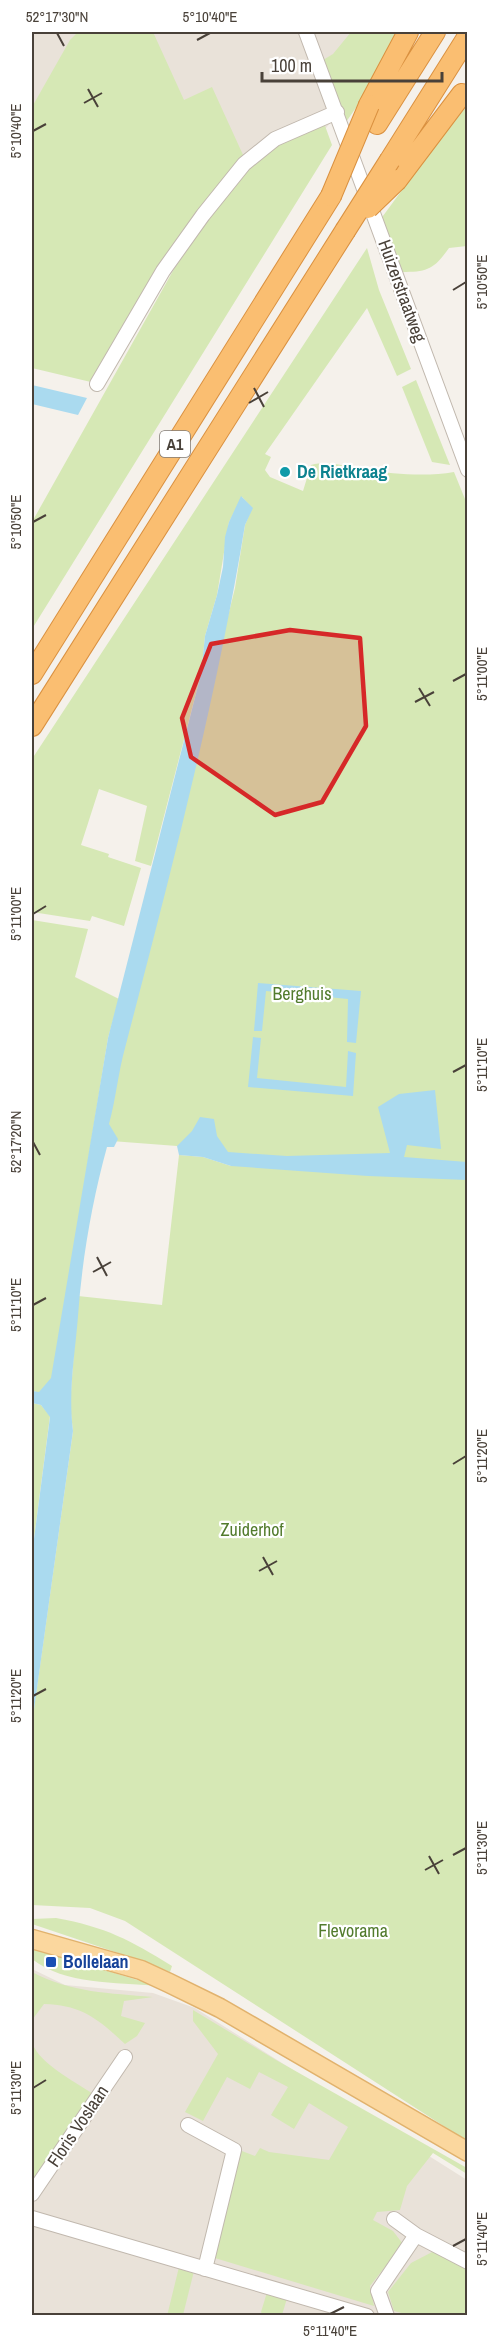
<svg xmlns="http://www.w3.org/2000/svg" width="499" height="2347" viewBox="0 0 499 2347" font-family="'Archivo Narrow',sans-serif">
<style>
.residential{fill:#e9e2d9}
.green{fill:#d6e8b5}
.water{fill:#aadaef}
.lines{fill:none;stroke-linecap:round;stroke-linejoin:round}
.minor-casing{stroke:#c1b8ae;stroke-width:16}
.major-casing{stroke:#e1b26d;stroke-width:21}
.highway-casing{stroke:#da9140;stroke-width:22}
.minor{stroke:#fff;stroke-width:14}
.major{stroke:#fbd79e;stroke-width:18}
.highway{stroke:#fabe71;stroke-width:20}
.highway-bridge-casing{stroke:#da9140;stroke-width:22;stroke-linecap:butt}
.highway-bridge{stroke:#fabe71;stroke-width:20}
.marked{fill:#d62828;fill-opacity:0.2;stroke:#d62828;stroke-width:4.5;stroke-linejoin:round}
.ticks{fill:none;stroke:#494139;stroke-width:2}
.culture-dot{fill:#0f9aa8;stroke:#fff;stroke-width:2}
.transit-dot{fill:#1a4fb4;stroke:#fff;stroke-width:2}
.labels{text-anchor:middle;stroke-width:4.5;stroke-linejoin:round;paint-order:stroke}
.shield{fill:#fff;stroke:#807a74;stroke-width:1.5}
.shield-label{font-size:16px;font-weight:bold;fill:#494139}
.street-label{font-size:18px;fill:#494139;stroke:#fff}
.culture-label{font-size:18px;font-weight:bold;fill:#0d838f;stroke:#fff;text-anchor:start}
.park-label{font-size:18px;fill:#527b2d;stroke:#fff}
.transit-label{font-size:18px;font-weight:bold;fill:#164399;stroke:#fff;text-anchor:start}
.neatline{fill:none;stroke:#494139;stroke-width:2}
.ticks-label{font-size:15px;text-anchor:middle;fill:#494139}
</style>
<rect width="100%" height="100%" fill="#f5f1eb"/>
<path class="residential" d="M 32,32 L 367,32 L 351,97 L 226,252 L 32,131 Z
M 32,1969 L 65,1985 L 153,1993 L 195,2008 L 467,2180 L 467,2315 L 32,2315 Z"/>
<path class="green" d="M 78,32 L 153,32 L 184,100 L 212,87 L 244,157 L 95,383 L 32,368 L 32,107 L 70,40 Z
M 351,32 L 396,32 L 367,92 L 346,122 L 323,60 L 333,54 Z
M 467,106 L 467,246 L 449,248 C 434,269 428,272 402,272 L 380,220 L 433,148 Z
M 324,123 L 332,145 L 32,629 L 32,522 L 174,269 L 209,216 L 255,161 L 275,145 Z
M 367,248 L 379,290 L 411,369 L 397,376 L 367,308 L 265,454 L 271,457 L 265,470 L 270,477 L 303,491 L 311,465 C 332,459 345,468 366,470 C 393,474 427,477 454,472 L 467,504 L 467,2141 L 125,1921 L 90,1908 L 32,1905 L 32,1723 L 73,1431 L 70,1405 L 78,1296 L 162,1305 L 179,1155 L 203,1157 L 231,1166 L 243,1157 L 177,1146 L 98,1140 L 235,588 L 245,525 L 252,508 L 242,497 L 229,522 L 217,595 L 205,636 L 201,674 L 151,866 L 135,861 L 147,806 L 99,789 L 81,845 L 109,854 L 108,857 L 141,868 L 124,926 L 92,916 L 90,921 L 32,912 L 32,759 Z
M 416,380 L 450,465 L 432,462 L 402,387 Z
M 32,920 L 88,929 L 75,977 L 119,999 L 108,1038 L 50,1395 L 32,1391 Z
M 32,1403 L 41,1405 L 50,1416 L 32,1554 Z
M 56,1918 C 106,1927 130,1940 172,1966 L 170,1972 L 130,1957 L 32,1924 L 32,1919 Z
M 32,1948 L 157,1986 C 116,1982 65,1985 32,1959 Z
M 32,1972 C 72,1993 109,1993 153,1997 L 124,2001 L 121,2016 L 145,2023 L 137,2036 L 125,2044 C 98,2019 82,2005 44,2004 L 32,2020 Z
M 193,2010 L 276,2060 L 467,2168 L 467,2174 L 433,2153 L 407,2186 L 400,2210 L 377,2212 L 373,2220 L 393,2231 L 403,2244 L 370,2286 L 374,2306 L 205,2255 L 234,2148 L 255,2156 L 260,2148 L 269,2152 L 329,2160 L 348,2127 L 309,2103 L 294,2129 L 271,2115 L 288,2087 L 259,2072 L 250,2089 L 227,2077 L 203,2121 L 185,2112 L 218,2054 L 193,2021 Z
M 32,2043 C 41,2065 73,2080 93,2094 L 32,2181 Z
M 436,2250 L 467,2263 L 467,2315 L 409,2315 L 394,2311 L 388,2292 L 411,2263 Z
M 180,2263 L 195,2267 L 183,2315 L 167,2316 Z
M 268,2289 L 288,2295 L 282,2315 L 263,2315 L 261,2312 Z"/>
<path class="water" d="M 32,385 L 87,398 L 78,415 L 32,404 Z
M 241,496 L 253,508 L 245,525 C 216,702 170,875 125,1048 C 118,1073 116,1099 109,1124 L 118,1139 L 114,1147 L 107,1147 C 92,1202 82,1259 78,1316 C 75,1355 68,1391 73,1431 L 32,1724 L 32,1554 L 50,1417 L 41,1405 L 32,1403 L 32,1391 L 39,1392 L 51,1378 L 108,1038 L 201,674 L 205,636 L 217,595 L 223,567 L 225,537 L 229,522 Z
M 258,983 L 361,991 L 356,1043 L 347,1042 L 348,999 L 266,991 L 262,1031 L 254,1031 Z
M 253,1037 L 261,1038 L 257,1078 L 346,1087 L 348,1051 L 356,1053 L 353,1096 L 248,1087 Z
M 435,1090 L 441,1149 L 407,1145 L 404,1157 L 467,1162 L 467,1180 L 368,1176 L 231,1166 L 203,1157 L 179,1155 L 177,1146 L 192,1131 L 200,1117 L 214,1119 L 217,1136 L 228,1152 L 287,1156 L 390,1153 L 378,1107 L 399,1094 Z"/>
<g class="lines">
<g class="minor-casing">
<path id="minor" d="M 306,32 L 468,470
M 97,384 L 163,271 L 203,215 L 244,164 L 275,139 L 337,112
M 188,2125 L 234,2150 L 205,2269
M 32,2194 L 125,2057
M 32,2218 L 367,2316
M 394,2219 L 416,2235 L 468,2262
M 387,2316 L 378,2291 L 416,2235"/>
</g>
<g class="major-casing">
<path id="major" d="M 32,1939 L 141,1970 L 169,1983 L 220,2008 L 468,2152"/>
</g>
<g class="highway-casing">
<path id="highway" d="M 369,105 L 408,32
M 377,124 L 435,32
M 390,160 L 468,36
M 397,180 L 462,94
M 32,674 L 331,196
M 32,726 L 345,231"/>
</g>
<use href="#minor" class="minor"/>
<use href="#major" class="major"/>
<use href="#highway" class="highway"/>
<g class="highway-bridge-casing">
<path id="highway-bridge" d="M 331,196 L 369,105
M 368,208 L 397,180
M 345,231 L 390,160"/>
</g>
<use href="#highway-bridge" class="highway-bridge"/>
</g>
<path class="marked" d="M 290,630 L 360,638 L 366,726 L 322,802 L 275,815 L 191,757 L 182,718 L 211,644 Z"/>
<path class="ticks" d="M 57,33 L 64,46M 197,40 L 210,33M 88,89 L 98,107M 84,103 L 102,93M 33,131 L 46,124M 453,290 L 466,282M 254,388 L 264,407M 249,403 L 268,392M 33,522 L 46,515M 453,681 L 466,674M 419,688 L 430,706M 415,702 L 434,692M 33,914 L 46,906M 453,1072 L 466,1065M 33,1142 L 40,1155M 97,1257 L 107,1276M 93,1272 L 111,1262M 33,1305 L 46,1298M 453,1464 L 466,1456M 263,1557 L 273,1575M 259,1571 L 277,1561M 33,1696 L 46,1689M 453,1855 L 466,1848M 429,1856 L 439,1874M 425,1870 L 443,1860M 33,2088 L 46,2080M 453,2246 L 466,2239M 330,2314 L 344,2307"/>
<circle class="culture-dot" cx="285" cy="472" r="6"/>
<rect class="transit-dot" x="45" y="1956" width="12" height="12" rx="3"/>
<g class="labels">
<rect class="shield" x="160" y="431" width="30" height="26" rx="4.5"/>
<g class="shield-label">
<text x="175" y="450">A1</text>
</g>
<g class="street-label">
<text transform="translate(402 291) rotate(70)" y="6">Huizerstraatweg</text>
<text transform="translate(78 2126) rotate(-56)" y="6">Floris Voslaan</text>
</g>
<g class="culture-label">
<text x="297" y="478">De Rietkraag</text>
</g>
<g class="park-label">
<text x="302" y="1000">Berghuis</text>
<text x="252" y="1536">Zuiderhof</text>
<text x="353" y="1937">Flevorama</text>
</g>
<g class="transit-label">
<text x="63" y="1968">Bollelaan</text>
</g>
</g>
<rect width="499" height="2347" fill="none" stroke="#ffffff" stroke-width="66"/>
<path d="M262 72v9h180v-9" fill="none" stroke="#494139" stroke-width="3"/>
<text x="271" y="72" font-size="18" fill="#494139" stroke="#ffffff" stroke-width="4.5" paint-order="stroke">100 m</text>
<rect x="33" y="33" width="433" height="2281" class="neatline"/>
<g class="ticks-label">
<text x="57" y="22">52°17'30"N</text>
<text x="210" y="22">5°10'40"E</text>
<text transform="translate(16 131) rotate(-90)" y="5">5°10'40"E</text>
<text transform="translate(482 282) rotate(-90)" y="5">5°10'50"E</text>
<text transform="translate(16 522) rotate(-90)" y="5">5°10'50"E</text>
<text transform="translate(482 674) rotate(-90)" y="5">5°11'00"E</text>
<text transform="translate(16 914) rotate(-90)" y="5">5°11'00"E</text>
<text transform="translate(482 1065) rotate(-90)" y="5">5°11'10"E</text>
<text transform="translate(16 1142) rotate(-90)" y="5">52°17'20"N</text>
<text transform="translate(16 1305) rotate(-90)" y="5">5°11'10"E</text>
<text transform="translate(482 1456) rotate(-90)" y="5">5°11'20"E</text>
<text transform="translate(16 1696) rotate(-90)" y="5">5°11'20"E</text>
<text transform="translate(482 1848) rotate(-90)" y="5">5°11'30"E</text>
<text transform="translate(16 2088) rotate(-90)" y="5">5°11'30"E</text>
<text transform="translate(482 2239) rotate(-90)" y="5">5°11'40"E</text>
<text x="330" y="2336">5°11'40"E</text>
</g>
</svg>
